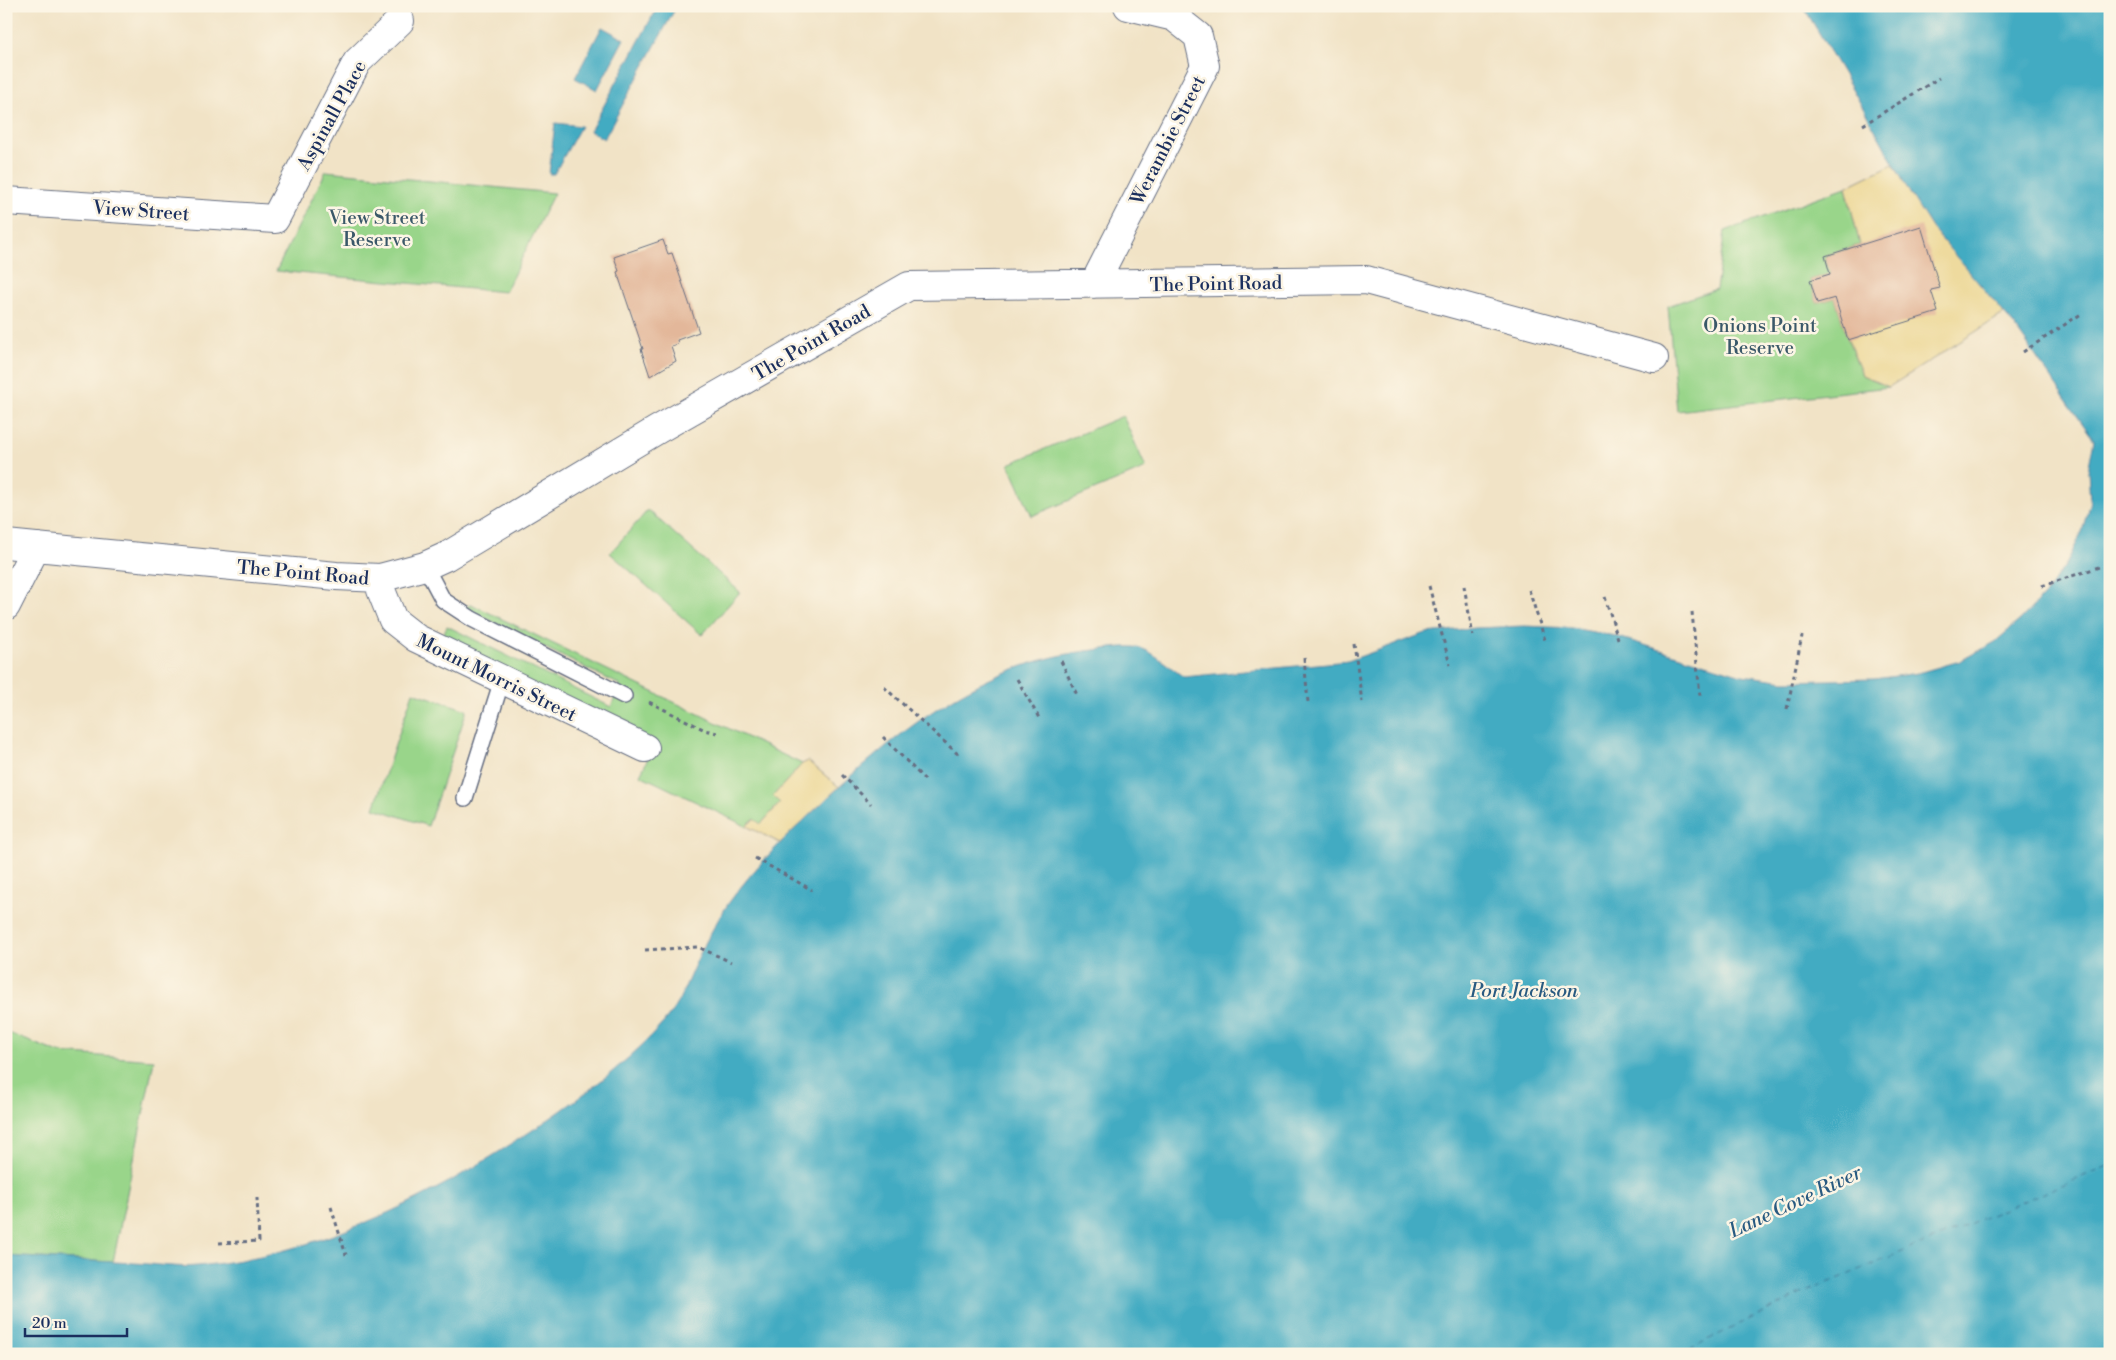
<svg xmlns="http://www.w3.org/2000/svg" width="2116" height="1360" viewBox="0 0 2116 1360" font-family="'Libre Bodoni',serif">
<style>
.green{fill:#99d58a;stroke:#5a8274}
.sand{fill:#eeda9e;stroke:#84847e}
.water{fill:#43abc2;stroke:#2f6d90}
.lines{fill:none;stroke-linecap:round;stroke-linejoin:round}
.ferry{stroke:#295a81;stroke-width:1;stroke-dasharray:6 5;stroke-linecap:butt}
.building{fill:#e3b79a}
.service-casing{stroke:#666e82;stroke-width:18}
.minor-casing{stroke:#666e82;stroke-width:30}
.tertiary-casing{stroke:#666e82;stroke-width:30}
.path{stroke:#666e82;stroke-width:3;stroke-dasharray:4 4;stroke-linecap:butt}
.service{stroke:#fff;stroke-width:15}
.minor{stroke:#fff;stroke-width:28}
.tertiary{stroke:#fff;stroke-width:28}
.labels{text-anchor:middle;stroke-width:5;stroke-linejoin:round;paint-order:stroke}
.street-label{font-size:19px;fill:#1b2f5e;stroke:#fcf5e5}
.park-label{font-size:19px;fill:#3a5869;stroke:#fcf5e5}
.water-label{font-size:20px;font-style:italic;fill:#295a81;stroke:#fcf5e5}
</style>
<rect width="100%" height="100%" fill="#fcf5e5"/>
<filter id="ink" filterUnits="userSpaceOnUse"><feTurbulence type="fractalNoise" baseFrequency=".02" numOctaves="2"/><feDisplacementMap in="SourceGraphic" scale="10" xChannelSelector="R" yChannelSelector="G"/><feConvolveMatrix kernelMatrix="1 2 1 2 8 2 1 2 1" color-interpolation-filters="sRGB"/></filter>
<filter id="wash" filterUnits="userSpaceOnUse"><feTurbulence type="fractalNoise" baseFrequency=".0096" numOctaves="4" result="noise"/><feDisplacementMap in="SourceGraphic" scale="20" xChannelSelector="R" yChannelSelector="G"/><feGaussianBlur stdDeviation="1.12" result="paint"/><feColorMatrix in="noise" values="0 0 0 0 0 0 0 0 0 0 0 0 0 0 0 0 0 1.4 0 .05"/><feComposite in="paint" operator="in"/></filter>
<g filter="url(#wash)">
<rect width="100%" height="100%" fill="#f1e3c6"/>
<path class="green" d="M 326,171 L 554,193 L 505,292 L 276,271 Z
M 1846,187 L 1860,245 L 1825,256 L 1830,274 L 1810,281 L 1835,298 L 1862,375 L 1889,387 L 1677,411 L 1668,306 L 1716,289 L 1725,231 Z
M 1123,416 L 1146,468 L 1032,516 L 1009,464 Z
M 648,510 L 740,592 L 702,635 L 610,553 Z
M 471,604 L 802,764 L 773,796 L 780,803 L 760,825 L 754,819 L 746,826 L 640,775 L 646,763 L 650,750 L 441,639 L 447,626 L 611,707 L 620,685 L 465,608 Z
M 413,692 L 467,710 L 428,826 L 374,808 Z
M 6,1032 L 59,1053 L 154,1060 L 113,1262 L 6,1256 Z"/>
<path class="sand" d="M 1893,164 L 1932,228 L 2005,313 L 1889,387 L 1862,375 L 1848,340 L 1835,298 L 1817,303 L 1810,280 L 1830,274 L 1825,256 L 1860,245 L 1846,187 Z
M 808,761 L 839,787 L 780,843 L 746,826 L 754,819 L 761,824 L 780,803 L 773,796 L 802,764 Z"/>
<path class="water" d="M 658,6 L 664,6 L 674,11 L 604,139 L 590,131 Z
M 1803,6 L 2110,6 L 2110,1354 L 6,1354 L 6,1256 C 49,1259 92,1261 134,1263 C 155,1264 178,1268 198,1266 C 311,1255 414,1207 508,1146 C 560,1113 623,1069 664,1022 C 681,1002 686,983 697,960 C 706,941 716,922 728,904 C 754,867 787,836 820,805 C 901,729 979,663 1094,650 C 1106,649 1132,644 1143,649 C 1156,654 1172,669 1184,677 L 1348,661 L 1426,633 L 1475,628 L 1524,626 L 1572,628 L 1615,636 L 1742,675 L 1785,681 L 1874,679 L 1918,673 L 1960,661 L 1995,642 L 2020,620 L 2045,594 L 2067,563 L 2082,532 L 2090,501 L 2088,471 L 2094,440 L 2014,325 L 1932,228 L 1911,195 L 1853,90 Z
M 602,27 L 624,39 L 597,90 L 575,78 Z
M 555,123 L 581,126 L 554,174 L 549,174 Z"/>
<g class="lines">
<path class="ferry" d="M 1679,1354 L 1799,1295 L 2110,1165"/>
</g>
<g id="blocks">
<path class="building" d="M 1921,226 L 1940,288 L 1931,290 L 1938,312 L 1848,340 L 1835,298 L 1817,303 L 1810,280 L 1830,274 L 1825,256 Z
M 663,240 L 668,254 L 672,253 L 699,332 L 677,340 L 678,344 L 671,346 L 676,361 L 650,376 L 641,349 L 643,349 L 617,272 L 619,271 L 614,257 Z"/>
</g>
</g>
<g filter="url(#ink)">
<use href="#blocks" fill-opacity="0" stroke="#666e82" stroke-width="1"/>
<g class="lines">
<g class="service-casing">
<path id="service" d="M 425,566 L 443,600 L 472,619 L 624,696
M 465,798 L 502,680"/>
</g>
<g class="minor-casing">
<path id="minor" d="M 6,201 L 275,219 L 357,62 L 400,21
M 1094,284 L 1205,66 L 1198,36 L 1174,17 L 1128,6
M 380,578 L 381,590 L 393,620 L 416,638 L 645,748
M 6,606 L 36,547 L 336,576 L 380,578 L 425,566 L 447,556 L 657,430 L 909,286 L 1366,280 L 1654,358"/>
</g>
<g class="tertiary-casing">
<path id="tertiary" d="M 6,544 L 36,547"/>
</g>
<path class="path" d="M 1863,125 L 1939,78
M 2023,352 L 2081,314
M 1429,586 L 1450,665
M 1464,586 L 1473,636
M 2042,586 L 2099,567
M 1529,590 L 1545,640
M 1605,597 L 1619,642
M 1692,612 L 1700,696
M 1354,644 L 1362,702
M 1304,658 L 1308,702
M 1061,661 L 1078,697
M 1017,679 L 1039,718
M 884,687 L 960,756
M 649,702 L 705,730 L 717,733
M 1787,709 L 1802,636
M 883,737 L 927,782
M 842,775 L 871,804
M 755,858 L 812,890
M 645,950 L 698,947 L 731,962
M 331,1207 L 346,1255
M 219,1243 L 259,1241 L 257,1198"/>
<use href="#service" class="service"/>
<use href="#minor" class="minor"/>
<use href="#tertiary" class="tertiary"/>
</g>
</g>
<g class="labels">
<g class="street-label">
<text transform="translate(331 115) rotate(-61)" y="7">Aspinall Place</text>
<text transform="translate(1167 140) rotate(-63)" y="7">Werambie Street</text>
<text transform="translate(141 210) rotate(4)" y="7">View Street</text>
<text transform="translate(1216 283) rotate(-1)" y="7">The Point Road</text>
<text transform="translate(811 342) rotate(-30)" y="7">The Point Road</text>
<text transform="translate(303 572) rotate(5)" y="7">The Point Road</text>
<text transform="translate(497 677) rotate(26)" y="7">Mount Morris Street</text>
</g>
<g class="park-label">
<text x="377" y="224">View Street<tspan x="377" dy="22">Reserve</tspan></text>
<text x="1760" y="332">Onions Point<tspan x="1760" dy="22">Reserve</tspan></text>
</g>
<g class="water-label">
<text x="1524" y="997">Port Jackson</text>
<text transform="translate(1795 1201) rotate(-25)" y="7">Lane Cove River</text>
</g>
</g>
<rect width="2116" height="1360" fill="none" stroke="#fcf5e5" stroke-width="25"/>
<path d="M25 1328v8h102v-8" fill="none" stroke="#1b2f5e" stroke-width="2.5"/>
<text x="32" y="1328" font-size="15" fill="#1b2f5e" stroke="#fcf5e5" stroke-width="4" paint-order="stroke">20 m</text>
</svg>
